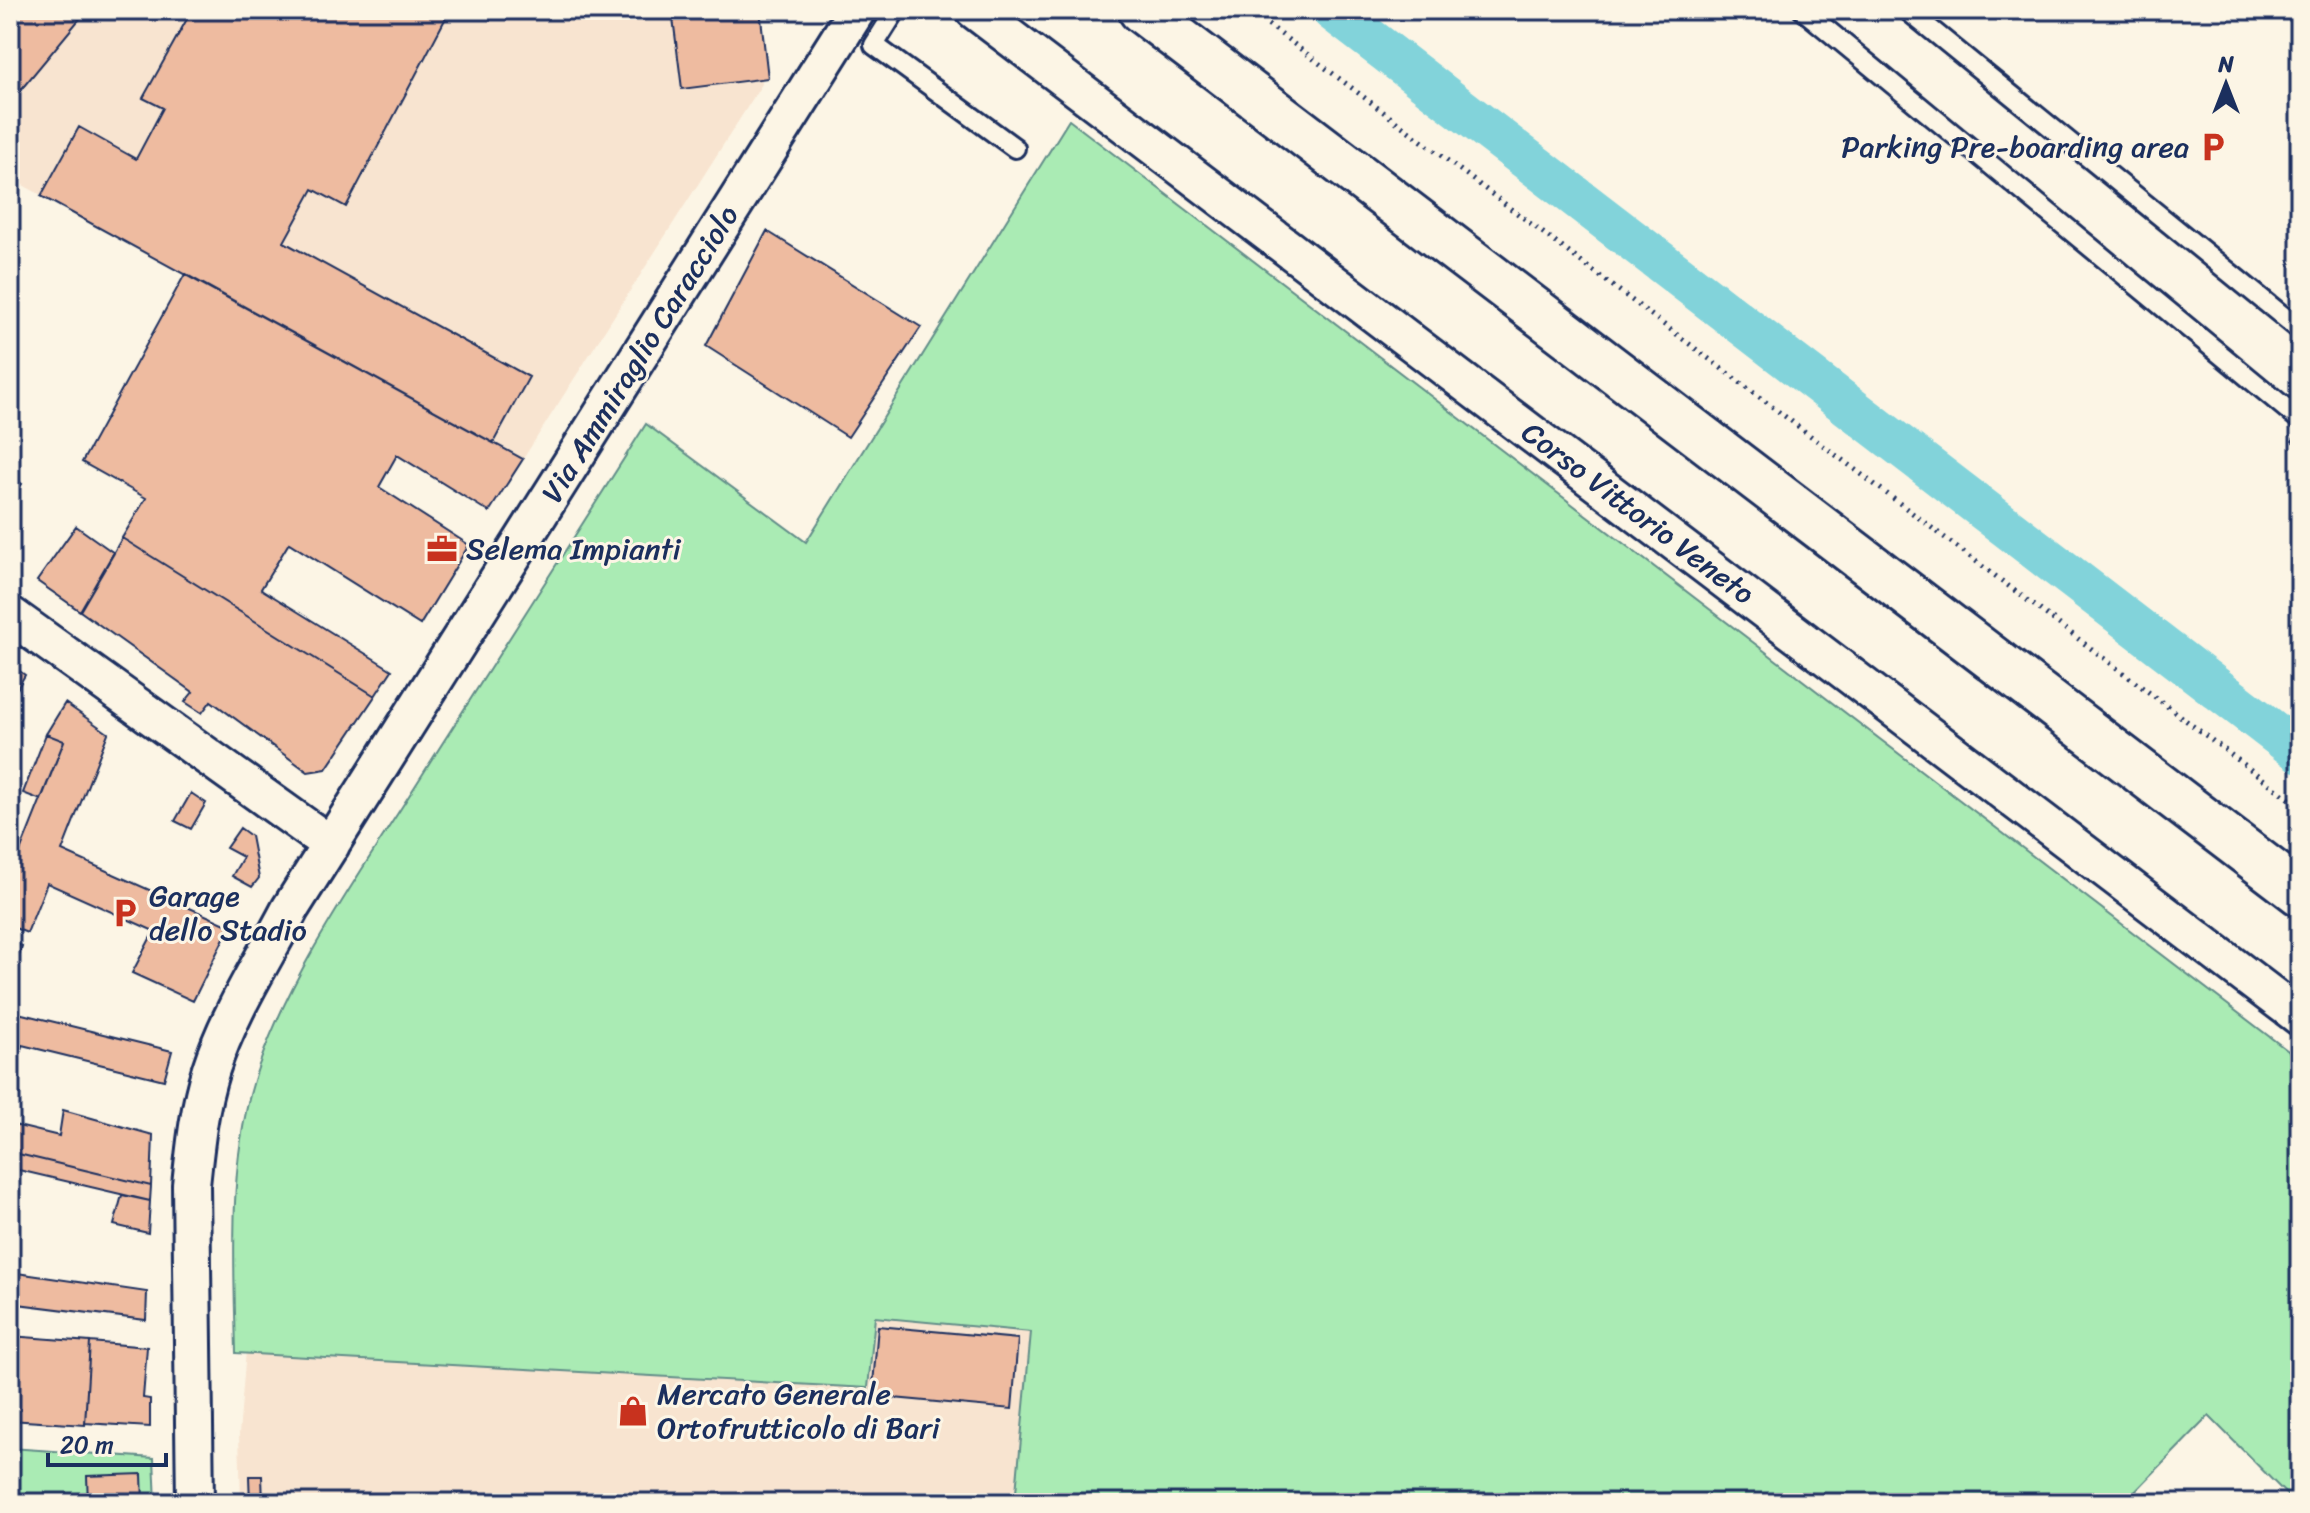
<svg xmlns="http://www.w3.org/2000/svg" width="2310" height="1513" viewBox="0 0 2310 1513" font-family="Sriracha,sans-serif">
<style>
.built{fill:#f8e4d0}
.green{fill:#aaebb4;stroke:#628d89;stroke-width:2}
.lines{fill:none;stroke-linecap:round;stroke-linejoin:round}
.canal{stroke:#82d3da;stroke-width:42}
.building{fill:#eebba0;stroke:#1b2f5e;stroke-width:2}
.service-casing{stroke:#1b2f5e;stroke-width:24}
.minor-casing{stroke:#1b2f5e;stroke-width:42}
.secondary-casing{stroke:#1b2f5e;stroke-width:50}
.path{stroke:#1b2f5e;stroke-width:5;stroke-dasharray:2 6;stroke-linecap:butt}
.service{stroke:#fcf5e5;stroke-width:18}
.minor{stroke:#fcf5e5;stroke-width:36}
.secondary{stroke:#fcf5e5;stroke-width:44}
.labels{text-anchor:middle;stroke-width:6;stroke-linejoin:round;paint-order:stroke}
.poi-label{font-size:30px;fill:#1b2f5e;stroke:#fcf5e5;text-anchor:start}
.street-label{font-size:30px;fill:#1b2f5e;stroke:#fcf5e5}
</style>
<rect width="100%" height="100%" fill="#fcf5e5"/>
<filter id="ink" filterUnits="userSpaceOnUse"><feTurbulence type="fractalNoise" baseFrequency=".0125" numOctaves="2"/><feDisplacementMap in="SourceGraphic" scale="16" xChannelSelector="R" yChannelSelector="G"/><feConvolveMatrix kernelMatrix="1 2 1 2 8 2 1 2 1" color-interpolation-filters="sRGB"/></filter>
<g filter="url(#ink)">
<path class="built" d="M 18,10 L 755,10 L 762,84 L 523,459 L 10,178 L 10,20 Z
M 875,1317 L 1032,1332 L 1015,1503 L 241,1503 L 239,1434 L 246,1351 L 868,1388 Z"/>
<path class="green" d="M 1069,120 L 2300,1060 L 2300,1503 L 2295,1503 L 2209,1416 L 2124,1503 L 1015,1503 L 1031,1332 L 875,1317 L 868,1388 L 236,1353 C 234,1257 227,1156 259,1065 C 294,967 357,878 412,791 C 490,669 568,546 646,424 L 806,542 Z
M 10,1448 L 154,1458 L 156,1503 L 10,1503 Z"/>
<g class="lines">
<path class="canal" d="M 1332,10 L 2300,752"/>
</g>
<path class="building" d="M 18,10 L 87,10 L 10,103 L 10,20 Z
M 192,10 L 450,10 L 346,207 L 313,189 L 284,242 L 529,377 L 493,443 L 41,196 L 79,127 L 136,159 L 163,108 L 143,98 Z
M 672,10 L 760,10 L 768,78 L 682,89 Z
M 767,231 L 921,327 L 848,437 L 706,346 Z
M 185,274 L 523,459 L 489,512 L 397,455 L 379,487 L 469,545 L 420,625 L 289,543 L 261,589 L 392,670 L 375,696 L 122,538 L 146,498 L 82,462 Z
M 2300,430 L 2300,447 L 2292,441 Z
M 10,475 L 22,484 L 10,501 Z
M 76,526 L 114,553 L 80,611 L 37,581 Z
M 122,538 L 375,696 L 326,769 L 308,772 L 211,701 L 202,713 L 185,702 L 193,692 L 80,611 Z
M 10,664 L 25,675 L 17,689 L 10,684 Z
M 65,703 L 108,733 L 62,851 L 230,926 L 193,1001 L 132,973 L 154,931 L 47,883 L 27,933 L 10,926 L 10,877 L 64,741 L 46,734 Z
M 46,734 L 64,741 L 41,800 L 23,793 Z
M 191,793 L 206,803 L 191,829 L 175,821 Z
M 240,828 L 251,836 L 259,878 L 252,887 L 232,876 L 243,857 L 226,848 Z
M 10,942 L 22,946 L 14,971 L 10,970 Z
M 10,1011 L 172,1051 L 164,1080 L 22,1045 L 18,1066 L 10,1064 Z
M 63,1110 L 153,1135 L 151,1186 L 10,1152 L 10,1124 L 59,1136 Z
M 10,1152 L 151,1186 L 150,1201 L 10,1168 Z
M 122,1195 L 150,1201 L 148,1233 L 114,1225 Z
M 10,1272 L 147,1292 L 146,1320 L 10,1303 Z
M 878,1326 L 1018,1339 L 1012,1409 L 872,1396 Z
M 10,1336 L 90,1342 L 85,1425 L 10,1420 Z
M 90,1342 L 147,1347 L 143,1398 L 150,1399 L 150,1427 L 85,1423 Z
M 142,1474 L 143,1503 L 88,1503 L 87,1476 Z
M 249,1476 L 262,1476 L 263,1503 L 250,1503 Z"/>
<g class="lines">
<g class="service-casing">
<path id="service" d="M 896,10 L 874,45 L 1015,148
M 1803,10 L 2300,420
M 1907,10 L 2300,330"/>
</g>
<g class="minor-casing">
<path id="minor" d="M 974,10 L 2300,1017
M 10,615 L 331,845
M 195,1503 L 191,1185 C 195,1147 199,1106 211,1069 C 229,1013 263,961 290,909 L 857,10"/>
</g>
<g class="secondary-casing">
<path id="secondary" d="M 1141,10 L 2300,893"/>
</g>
<path class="path" d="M 1249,10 L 2300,807"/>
<use href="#service" class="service"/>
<use href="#minor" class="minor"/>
<use href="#secondary" class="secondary"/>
</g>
</g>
<defs>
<g id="parking-bare" transform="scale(2.4)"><path d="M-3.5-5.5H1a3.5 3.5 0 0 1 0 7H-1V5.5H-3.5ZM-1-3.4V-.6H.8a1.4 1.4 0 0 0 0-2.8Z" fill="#c8321e" stroke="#fcf5e5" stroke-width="2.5" paint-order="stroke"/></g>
<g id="office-bare" transform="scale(2.4)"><path d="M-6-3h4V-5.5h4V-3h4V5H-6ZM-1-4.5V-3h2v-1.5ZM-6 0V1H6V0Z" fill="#c8321e" stroke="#fcf5e5" stroke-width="2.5" paint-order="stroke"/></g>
<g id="shop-bare" transform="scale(2.4)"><path d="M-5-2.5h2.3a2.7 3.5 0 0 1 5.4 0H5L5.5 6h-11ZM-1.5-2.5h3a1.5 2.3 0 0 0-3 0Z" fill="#c8321e" stroke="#fcf5e5" stroke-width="2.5" paint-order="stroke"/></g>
</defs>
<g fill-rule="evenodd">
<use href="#parking-bare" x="2213" y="147"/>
<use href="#office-bare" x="442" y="549"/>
<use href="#parking-bare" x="125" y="913"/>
<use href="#shop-bare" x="633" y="1411"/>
</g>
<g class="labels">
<g class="poi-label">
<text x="2189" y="157" text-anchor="end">Parking Pre-boarding area</text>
<text x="466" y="559">Selema Impianti</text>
<text x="149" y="906">Garage<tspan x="149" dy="34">dello Stadio</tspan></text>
<text x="657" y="1404">Mercato Generale<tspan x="657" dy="34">Ortofrutticolo di Bari</tspan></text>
</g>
<g class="street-label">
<text transform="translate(640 354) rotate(-58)" y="10">Via Ammiraglio Caracciolo</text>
<text transform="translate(1638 513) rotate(37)" y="10">Corso Vittorio Veneto</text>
</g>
</g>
<rect width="2310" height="1513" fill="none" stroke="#fcf5e5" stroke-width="40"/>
<rect x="20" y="20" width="2270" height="1473" fill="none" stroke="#1b2f5e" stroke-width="3" filter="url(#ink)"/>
<g transform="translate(2226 84)" stroke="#fcf5e5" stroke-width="6" paint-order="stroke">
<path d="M0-6L14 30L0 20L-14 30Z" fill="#1b2f5e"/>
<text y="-12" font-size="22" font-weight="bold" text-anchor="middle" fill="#1b2f5e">N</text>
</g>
<path d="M48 1453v12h118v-12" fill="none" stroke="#1b2f5e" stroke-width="4"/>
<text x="60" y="1453" font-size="24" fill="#1b2f5e" stroke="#fcf5e5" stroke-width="6" paint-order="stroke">20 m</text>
</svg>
